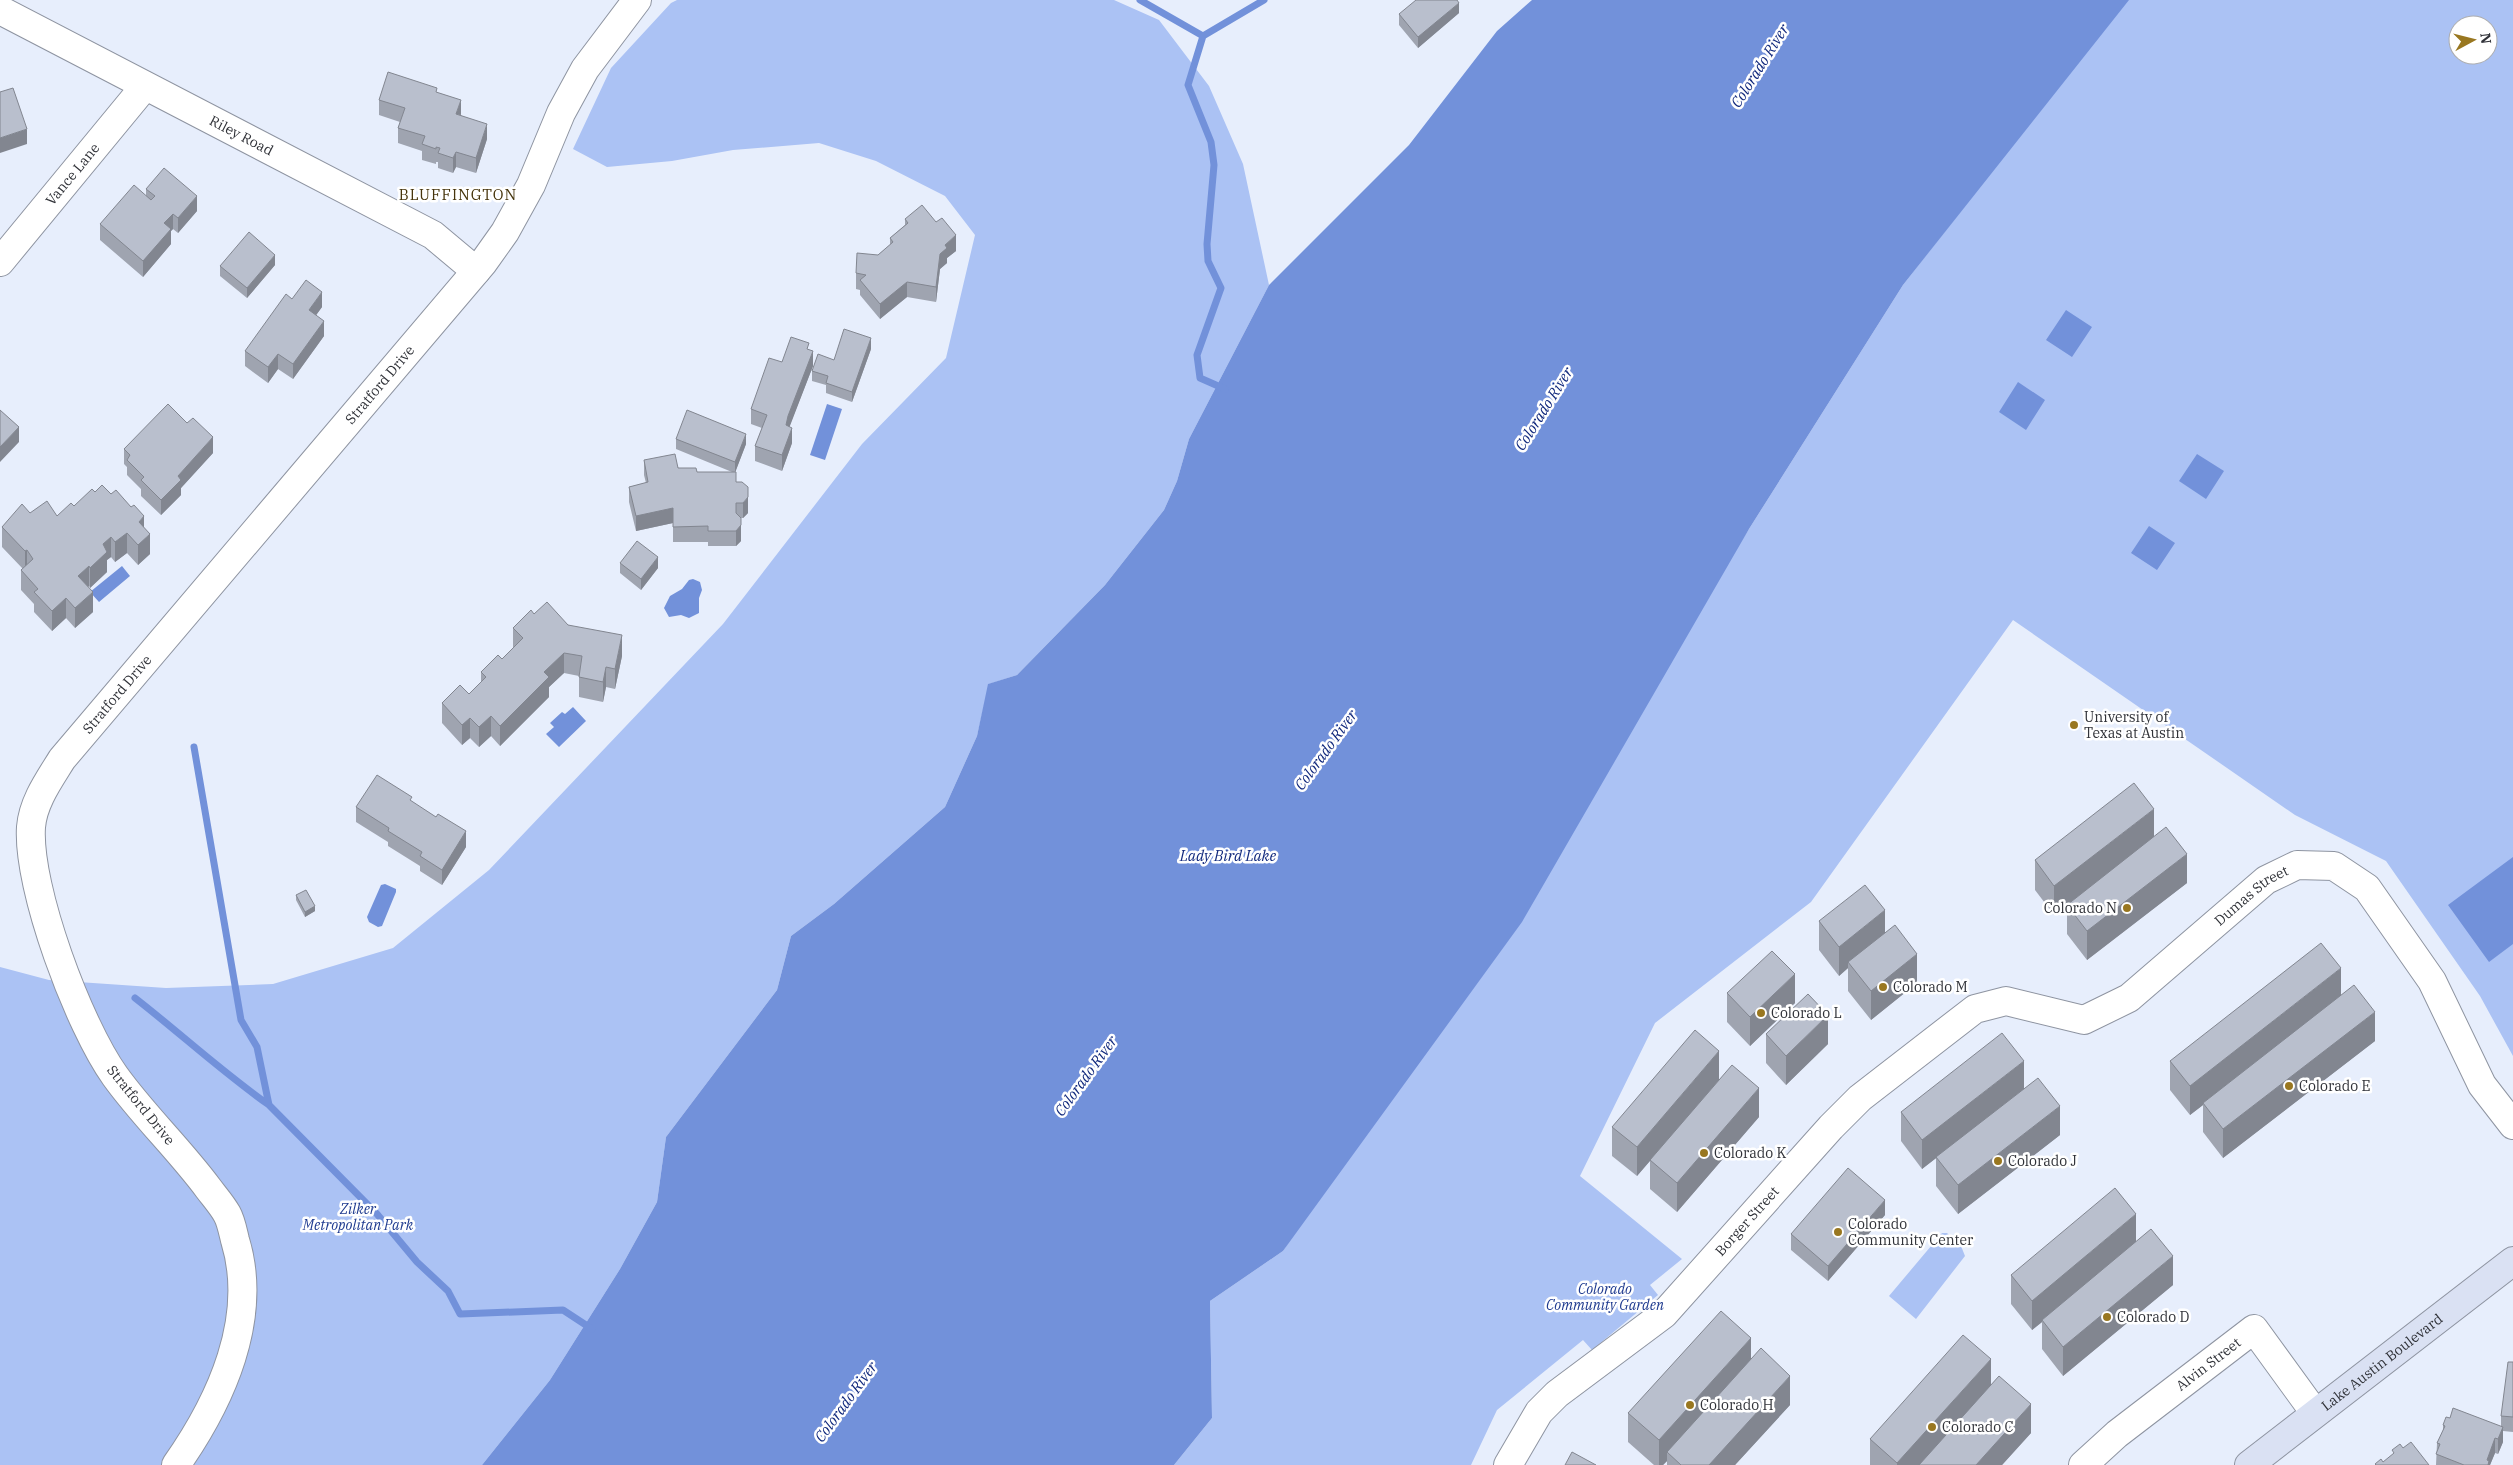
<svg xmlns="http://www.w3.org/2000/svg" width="2513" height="1465" viewBox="0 0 2513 1465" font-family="'IBM Plex Serif',serif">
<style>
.green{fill:#abc2f4;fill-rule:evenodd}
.water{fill:#7291da}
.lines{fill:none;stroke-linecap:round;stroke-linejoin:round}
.stream{stroke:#7291da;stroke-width:7}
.minor-casing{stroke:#8e94a1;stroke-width:30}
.tertiary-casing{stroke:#8e94a1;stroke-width:30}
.secondary-casing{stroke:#8e94a1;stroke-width:30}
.minor{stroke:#fff;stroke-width:28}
.tertiary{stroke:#fff;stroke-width:28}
.secondary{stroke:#dae1f3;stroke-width:28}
.wall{fill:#9fa4b0}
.shaded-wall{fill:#828690}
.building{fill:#b9bfcd;stroke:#828690}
.poi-dot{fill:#997720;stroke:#fff;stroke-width:2}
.labels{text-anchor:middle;stroke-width:5;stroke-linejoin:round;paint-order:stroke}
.street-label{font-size:14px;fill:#303238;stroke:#fff}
.poi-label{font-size:14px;fill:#303238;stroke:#fff;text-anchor:start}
.park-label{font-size:14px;font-style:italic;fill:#1e3a8f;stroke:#fff}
.water-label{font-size:15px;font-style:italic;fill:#11297d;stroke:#fff}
.neighbourhood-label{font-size:15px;letter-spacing:1px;fill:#45340c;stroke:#fff}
</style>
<rect width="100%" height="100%" fill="#e7eefc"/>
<path class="green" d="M 677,0 L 1114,0 L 1159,20 L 1209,86 L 1243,164 L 1269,285 L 1189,439 L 1177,481 L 1164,510 L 1105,585 L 1017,675 L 989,684 L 977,736 L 945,807 L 834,904 L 791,936 L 777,990 L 666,1137 L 657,1202 L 620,1269 L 550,1380 L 482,1465 L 0,1465 L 0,967 L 49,980 L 166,988 L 273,984 L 393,948 L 489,870 L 723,624 L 862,444 L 946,358 L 975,235 L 945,196 L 876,161 L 819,143 L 733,150 L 672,161 L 607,167 L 573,149 L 611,68 L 671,3 Z
M 2126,0 L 2513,0 L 2513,1056 L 2480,996 L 2386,861 L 2295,815 L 2013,620 L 1811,902 L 1655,1023 L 1580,1176 L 1682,1259 L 1650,1285 L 1658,1295 L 1592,1350 L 1583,1340 L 1497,1410 L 1471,1465 L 1174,1465 L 1212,1418 L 1210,1301 L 1283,1251 L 1749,529 L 1903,285 ZM 2458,25 L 2488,25 L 2488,55 L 2458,55 Z
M 1942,1233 L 1947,1233 L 1961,1246 L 1965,1256 L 1916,1319 L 1889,1296 Z"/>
<path class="water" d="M 1532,0 L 2129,0 L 1903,285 L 1749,529 L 1522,922 L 1283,1251 L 1210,1301 L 1212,1418 L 1174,1465 L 482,1465 L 550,1380 L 620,1269 L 657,1202 L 666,1137 L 777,990 L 791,936 L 834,904 L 945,807 L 977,736 L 988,684 L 1017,675 L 1105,585 L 1164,510 L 1177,481 L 1189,439 L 1269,285 L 1409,145 L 1497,31 Z
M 2066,310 L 2092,327 L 2072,357 L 2046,340 Z
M 2018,382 L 2045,400 L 2026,430 L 1999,412 Z
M 827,404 L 842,409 L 825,460 L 810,455 Z
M 2197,454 L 2224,471 L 2206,499 L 2179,481 Z
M 2149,526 L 2175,543 L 2157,570 L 2131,553 Z
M 122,566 L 130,576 L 99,602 L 90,592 Z
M 693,579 L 700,582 L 702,590 L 699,598 L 699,613 L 689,618 L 681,615 L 669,617 L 664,608 L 670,596 L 682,589 L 689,580 Z
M 573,707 L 586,721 L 559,747 L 546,734 L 554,727 L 550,723 L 562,712 L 565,714 Z
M 2513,857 L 2513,944 L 2489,962 L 2448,905 Z
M 385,884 L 396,889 L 396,892 L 382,926 L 378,927 L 369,922 L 367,917 L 381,885 Z"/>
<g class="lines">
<path class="stream" d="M 1140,0 L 1203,36
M 1225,389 L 1200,378 L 1197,355 L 1221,288 L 1208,261 L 1207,244 L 1214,165 L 1211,142 L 1188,85 L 1203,36 L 1264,0
M 194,747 L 241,1020 L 257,1047 L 269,1105 L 377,1214 L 417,1262 L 448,1291 L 460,1314 L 563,1310 L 592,1329
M 135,998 C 180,1033 222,1072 269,1105"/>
<g class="minor-casing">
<g id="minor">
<path id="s1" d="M 0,10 L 433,235 L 476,271"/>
<path id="s2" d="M 0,262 L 145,86"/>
<path id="s3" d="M 1508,1465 L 1539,1412 L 1557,1394 L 1664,1314 L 1831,1127 L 1860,1098 L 1975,1009 L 2006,1001 L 2084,1020 L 2129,998 L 2266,880 L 2297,865 L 2334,866 L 2367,888 L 2432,981 L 2482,1085 L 2513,1125"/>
<path id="s4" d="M 2083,1465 L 2117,1434 L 2254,1329 L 2315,1413"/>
</g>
</g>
<g class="tertiary-casing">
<g id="tertiary">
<path id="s5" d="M 176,1465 C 221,1401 259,1318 235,1240 C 233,1232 231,1221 227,1214 C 222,1205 214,1196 208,1188 C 179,1149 143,1115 115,1076 C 79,1026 27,888 31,827 C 33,802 49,780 62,759 L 483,263 L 505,232 L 531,185 L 561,113 L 585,69 L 637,0"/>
</g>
</g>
<g class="secondary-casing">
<g id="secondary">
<path id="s6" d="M 2249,1465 L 2513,1261"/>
</g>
</g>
<use href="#minor" class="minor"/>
<use href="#tertiary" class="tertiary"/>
<use href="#secondary" class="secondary"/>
</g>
<path class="wall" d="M 1459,13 L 1418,48 L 1399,25 L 1399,14 Z
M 437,93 L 487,139 L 476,173 L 456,167 L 453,173 L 438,168 L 438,162 L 436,162 L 436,164 L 422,160 L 422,151 L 398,143 L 398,128 L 400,122 L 379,115 L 379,100 Z
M 146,189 L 197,211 L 178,233 L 173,229 L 171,231 L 171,244 L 143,277 L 100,240 L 100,224 L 146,196 Z
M 905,219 L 956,251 L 947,258 L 947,263 L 940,269 L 936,302 L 907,297 L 880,319 L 860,295 L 860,290 L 856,289 L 856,273 L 890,245 L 890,238 L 905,225 Z
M 275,265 L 247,298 L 220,276 L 220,266 Z
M 292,299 L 322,307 L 316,315 L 324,336 L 293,379 L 278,369 L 268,383 L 245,366 L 245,351 Z
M 871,349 L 852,402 L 826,393 L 826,385 L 812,381 L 812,371 Z
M 809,350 L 813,366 L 789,427 L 792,443 L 782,471 L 755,461 L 755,446 L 762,428 L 751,424 L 751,409 L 782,362 Z
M 676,439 L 746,444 L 735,472 L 736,482 L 748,513 L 743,518 L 741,518 L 741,541 L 736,546 L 708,546 L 708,542 L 673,542 L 673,523 L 636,531 L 629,502 L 629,487 L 646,483 L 644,475 L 644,460 L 697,472 L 732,472 L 676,449 Z
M 124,449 L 213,453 L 181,488 L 181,495 L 161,515 L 141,496 L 141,489 L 127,475 L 127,467 L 124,464 Z
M 95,492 L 144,528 L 150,554 L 138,565 L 127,553 L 115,562 L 111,557 L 107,560 L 107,572 L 90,588 L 89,586 L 88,587 L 93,612 L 75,628 L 66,618 L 52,631 L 34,612 L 34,604 L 21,590 L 21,570 L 23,569 L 2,547 L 2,527 L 30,513 L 57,516 L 74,506 Z
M 620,563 L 658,568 L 641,590 L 620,573 Z
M 534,614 L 568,625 L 622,656 L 615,689 L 606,687 L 603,702 L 579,697 L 579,676 L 564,673 L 549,687 L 549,697 L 500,746 L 491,736 L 479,747 L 470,738 L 462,745 L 442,723 L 442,703 L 469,694 L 481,682 L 481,672 L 502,659 L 513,648 L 513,628 Z
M 412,802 L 466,847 L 442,885 L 420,871 L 420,866 L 388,846 L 388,842 L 356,822 L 356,807 Z
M 2154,837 L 2187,883 L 2087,960 L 2067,934 L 2067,905 L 2054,915 L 2035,890 L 2035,860 Z
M 296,895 L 315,911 L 305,917 L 296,900 Z
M 1819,921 L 1885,933 L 1917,983 L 1871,1020 L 1848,991 L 1848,968 L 1839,976 L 1819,950 Z
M 1727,993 L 1795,1003 L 1750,1046 L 1727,1022 Z
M 2341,996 L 2375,1041 L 2223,1158 L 2203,1132 L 2203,1105 L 2190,1115 L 2170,1090 L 2170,1061 Z
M 1766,1034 L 1828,1044 L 1786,1085 L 1766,1063 Z
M 1719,1080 L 1759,1117 L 1677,1212 L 1650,1189 L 1650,1161 L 1637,1176 L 1612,1156 L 1612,1127 Z
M 2024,1089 L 2060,1135 L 1958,1214 L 1936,1186 L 1936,1158 L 1922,1169 L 1901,1141 L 1901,1112 Z
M 1885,1215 L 1828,1281 L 1791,1250 L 1791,1234 Z
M 2136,1242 L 2173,1285 L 2063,1376 L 2042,1349 L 2042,1322 L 2032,1330 L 2011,1304 L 2011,1275 Z
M 1751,1359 L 1790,1405 L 1735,1465 L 1667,1465 L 1667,1461 L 1663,1465 L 1654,1465 L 1628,1442 L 1628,1413 Z
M 2513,1362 L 2513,1432 L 2503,1431 L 2503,1442 L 2498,1454 L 2495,1453 L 2490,1465 L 2436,1465 L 2437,1443 L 2443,1431 L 2443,1425 L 2501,1427 L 2501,1416 Z
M 1991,1385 L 2031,1433 L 2002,1465 L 1870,1465 L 1870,1439 Z"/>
<path class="shaded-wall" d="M 1459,3 L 1459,13 L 1418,48 L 1418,37 Z
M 461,100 L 461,115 L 456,114 Z
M 487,124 L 487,139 L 476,173 L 476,158 Z
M 27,129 L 27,144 L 0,153 L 0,138 Z
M 456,152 L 456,167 L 453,173 L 453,158 Z
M 197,196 L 197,211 L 178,233 L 178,218 Z
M 173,214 L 173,229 L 171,231 L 171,244 L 143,277 L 143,261 L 164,223 Z
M 956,235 L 956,251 L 947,258 L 947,263 L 940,269 L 936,302 L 936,287 L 940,254 L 945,245 Z
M 275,255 L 275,265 L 247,298 L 247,288 Z
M 907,282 L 907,297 L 880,319 L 880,304 Z
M 322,292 L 322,307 L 309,325 L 309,310 Z
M 324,321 L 324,336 L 293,379 L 293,364 Z
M 871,338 L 871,349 L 852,402 L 852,392 Z
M 813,351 L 813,366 L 788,431 L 786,425 L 788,416 Z
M 278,354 L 278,369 L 268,383 L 268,367 Z
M 19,427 L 19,442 L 0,462 L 0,447 Z
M 792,428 L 792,443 L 782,471 L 782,455 Z
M 746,434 L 746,444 L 735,473 L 735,462 Z
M 213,437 L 213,453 L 181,488 L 181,495 L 161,515 L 161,500 L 178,476 Z
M 748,497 L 748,513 L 743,518 L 743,503 Z
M 673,508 L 673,523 L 636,531 L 636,516 Z
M 144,516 L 144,536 L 139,522 Z
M 741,525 L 741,541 L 736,546 L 736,531 Z
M 127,533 L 127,553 L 115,562 L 115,542 Z
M 150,534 L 150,554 L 138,565 L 138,545 Z
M 111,537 L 111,557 L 107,560 L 107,572 L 90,588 L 90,568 L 103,544 Z
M 27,550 L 27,570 L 25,571 L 25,551 Z
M 658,557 L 658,568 L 641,590 L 641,579 Z
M 89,566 L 89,586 L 78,596 L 78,576 Z
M 93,592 L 93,612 L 75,628 L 75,608 Z
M 66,598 L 66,618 L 52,631 L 52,611 Z
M 622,635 L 622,656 L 615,689 L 615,669 Z
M 564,653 L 564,673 L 549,687 L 549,697 L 500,746 L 500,726 L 544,672 Z
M 606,667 L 606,687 L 603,702 L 603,682 Z
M 491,716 L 491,736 L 479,747 L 479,727 Z
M 470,718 L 470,738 L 462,745 L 462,725 Z
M 2154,809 L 2154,838 L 2054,915 L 2054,886 Z
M 466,831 L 466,847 L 442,885 L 442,870 Z
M 2187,854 L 2187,883 L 2087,960 L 2087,931 Z
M 315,906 L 315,911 L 305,917 L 305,912 Z
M 1885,910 L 1885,939 L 1848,962 L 1848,968 L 1839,976 L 1839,947 Z
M 1917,954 L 1917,983 L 1871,1020 L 1871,991 Z
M 2341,968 L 2341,997 L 2203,1103 L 2203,1105 L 2190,1115 L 2190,1086 Z
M 1795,974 L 1795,1003 L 1750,1046 L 1750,1017 Z
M 2375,1012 L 2375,1041 L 2223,1158 L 2223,1129 Z
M 1828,1015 L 1828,1044 L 1786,1085 L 1786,1056 Z
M 1719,1051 L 1719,1080 L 1637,1176 L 1637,1147 Z
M 2024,1061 L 2024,1090 L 1922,1169 L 1922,1140 Z
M 1759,1088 L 1759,1117 L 1677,1212 L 1677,1183 Z
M 2060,1106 L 2060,1135 L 1958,1214 L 1958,1185 Z
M 1885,1200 L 1885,1215 L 1828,1281 L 1828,1266 Z
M 2136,1214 L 2136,1243 L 2042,1320 L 2042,1322 L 2032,1330 L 2032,1301 Z
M 2173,1256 L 2173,1285 L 2063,1376 L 2063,1347 Z
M 1751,1338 L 1751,1368 L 1667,1452 L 1667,1461 L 1663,1465 L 1659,1465 L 1659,1440 Z
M 1991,1359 L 1991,1388 L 1922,1465 L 1897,1465 L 1897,1463 Z
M 1790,1376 L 1790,1405 L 1735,1465 L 1709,1465 Z
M 2031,1404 L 2031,1433 L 2002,1465 L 1976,1465 Z
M 2503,1427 L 2503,1442 L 2498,1454 L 2498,1439 Z
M 2495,1438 L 2495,1453 L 2490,1465 L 2487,1465 L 2487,1460 Z"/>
<path class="building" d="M 1416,0 L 1457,0 L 1459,3 L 1418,37 L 1399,14 Z
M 388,72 L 437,88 L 436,92 L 461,100 L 456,114 L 487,124 L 476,158 L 456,152 L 453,158 L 438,153 L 440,148 L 436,147 L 436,149 L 422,144 L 425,136 L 398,128 L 405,108 L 379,100 Z
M 13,88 L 27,129 L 0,138 L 0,92 Z
M 164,168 L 197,196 L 178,218 L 173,214 L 164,223 L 171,229 L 143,261 L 100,224 L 134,185 L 151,200 L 155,196 L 146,189 Z
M 922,205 L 936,222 L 942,218 L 956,235 L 945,245 L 947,248 L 940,254 L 936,287 L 907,282 L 880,304 L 860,280 L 866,275 L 856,273 L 857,253 L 878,255 L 893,242 L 890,238 L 908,223 L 905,219 Z
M 249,232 L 275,255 L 247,288 L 220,266 Z
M 306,280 L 322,292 L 309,310 L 324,321 L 293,364 L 278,354 L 268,367 L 245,351 L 286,294 L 292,299 Z
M 844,329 L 871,338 L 852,392 L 826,383 L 828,376 L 812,371 L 818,354 L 834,360 Z
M 791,337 L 809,343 L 807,349 L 813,351 L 788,416 L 786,425 L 792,428 L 782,455 L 755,446 L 767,415 L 751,409 L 769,358 L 782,362 Z
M 168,404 L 187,423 L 193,418 L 213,437 L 178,476 L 181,480 L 161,500 L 141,480 L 144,477 L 127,460 L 130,455 L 124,449 Z
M 0,410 L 19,427 L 0,447 Z
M 687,410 L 746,434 L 735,462 L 676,439 Z
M 675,454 L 678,468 L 696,468 L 697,472 L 736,472 L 736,482 L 742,482 L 748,487 L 748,497 L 743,503 L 736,503 L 736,513 L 741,518 L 741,525 L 736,531 L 708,531 L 708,526 L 673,527 L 673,508 L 636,516 L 629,487 L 648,482 L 644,460 Z
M 102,485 L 111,494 L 116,490 L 131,507 L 134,505 L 144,516 L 139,522 L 150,534 L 138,545 L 127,533 L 115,542 L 111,537 L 103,544 L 107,552 L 90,568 L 89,566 L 78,576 L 93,592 L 75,608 L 66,598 L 52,611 L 34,592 L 38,589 L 21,570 L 33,559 L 27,550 L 25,551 L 2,527 L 22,504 L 30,513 L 47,501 L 57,516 L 71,503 L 74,506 L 92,489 L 95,492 Z
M 637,541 L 658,557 L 641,579 L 620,563 Z
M 547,602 L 568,625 L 622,635 L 615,669 L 606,667 L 603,682 L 579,677 L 582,656 L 564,653 L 544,672 L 549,677 L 500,726 L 491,716 L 479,727 L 470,718 L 462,725 L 442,703 L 460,685 L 469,694 L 486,677 L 481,672 L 498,655 L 502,659 L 523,638 L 513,628 L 531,610 L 534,614 Z
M 377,775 L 412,797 L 410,800 L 436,817 L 438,814 L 466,831 L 442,870 L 420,856 L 422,852 L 388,831 L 389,828 L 356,807 Z
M 2134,783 L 2154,809 L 2054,886 L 2035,860 Z
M 2166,827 L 2187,854 L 2087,931 L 2067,905 Z
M 1865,885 L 1885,910 L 1839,947 L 1819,921 Z
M 306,890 L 315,906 L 305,912 L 296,895 Z
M 1895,925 L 1917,954 L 1871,991 L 1848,962 Z
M 2321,943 L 2341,968 L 2190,1086 L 2170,1061 Z
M 1772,951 L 1795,974 L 1750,1017 L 1727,993 Z
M 2354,985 L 2375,1012 L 2223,1129 L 2203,1103 Z
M 1808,994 L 1828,1015 L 1786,1056 L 1766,1034 Z
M 1695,1030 L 1719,1051 L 1637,1147 L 1612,1127 Z
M 2002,1033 L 2024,1061 L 1922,1140 L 1901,1112 Z
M 1732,1065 L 1759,1088 L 1677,1183 L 1650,1160 Z
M 2038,1078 L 2060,1106 L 1958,1185 L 1936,1157 Z
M 1848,1168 L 1885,1200 L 1828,1266 L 1791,1234 Z
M 2115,1188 L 2136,1214 L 2032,1301 L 2011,1275 Z
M 2151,1229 L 2173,1256 L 2063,1347 L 2042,1320 Z
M 1721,1311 L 1751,1338 L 1659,1440 L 1628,1413 Z
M 1963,1335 L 1991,1359 L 1897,1463 L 1870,1439 Z
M 1761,1348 L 1790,1376 L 1709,1465 L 1681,1465 L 1667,1452 Z
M 2508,1362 L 2513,1362 L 2513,1417 L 2501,1416 Z
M 1999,1376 L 2031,1404 L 1976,1465 L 1919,1465 Z
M 2453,1408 L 2503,1427 L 2498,1439 L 2495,1438 L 2487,1460 L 2489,1461 L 2488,1465 L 2464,1465 L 2436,1454 L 2440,1444 L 2437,1443 L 2445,1426 L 2443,1425 L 2446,1417 L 2450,1418 Z
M 2411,1442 L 2429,1465 L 2376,1465 L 2375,1464 L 2381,1459 L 2383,1462 L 2394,1453 L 2392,1450 L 2400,1444 L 2403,1448 Z
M 1572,1452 L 1596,1465 L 1565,1465 Z"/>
<g class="poi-dot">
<circle cx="2074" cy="725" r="5"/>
<circle cx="2127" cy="908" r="5"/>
<circle cx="1883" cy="987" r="5"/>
<circle cx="1761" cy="1013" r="5"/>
<circle cx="2289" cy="1086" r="5"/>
<circle cx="1704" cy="1153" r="5"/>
<circle cx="1998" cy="1161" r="5"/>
<circle cx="1838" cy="1232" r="5"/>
<circle cx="2107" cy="1317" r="5"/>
<circle cx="1690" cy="1405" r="5"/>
<circle cx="1932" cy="1427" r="5"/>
</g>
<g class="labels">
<g class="street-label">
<text dy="5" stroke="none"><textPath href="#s1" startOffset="272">Riley Road</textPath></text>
<text dy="5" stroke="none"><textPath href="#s2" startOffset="114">Vance Lane</textPath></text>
<text dy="5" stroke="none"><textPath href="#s5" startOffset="1278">Stratford Drive</textPath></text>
<text dy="5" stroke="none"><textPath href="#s5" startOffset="872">Stratford Drive</textPath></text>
<text dy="5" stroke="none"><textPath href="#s3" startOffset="980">Dumas Street</textPath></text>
<text transform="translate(141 1105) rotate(51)" y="5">Stratford Drive</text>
<text dy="5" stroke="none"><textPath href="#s3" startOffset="345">Borger Street</textPath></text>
<text dy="5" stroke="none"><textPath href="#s6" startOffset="168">Lake Austin Boulevard</textPath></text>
<text dy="5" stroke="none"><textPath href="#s4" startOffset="161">Alvin Street</textPath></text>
</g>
<g class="poi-label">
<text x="2084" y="722">University of<tspan x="2084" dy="16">Texas at Austin</tspan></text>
<text x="2117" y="913" text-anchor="end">Colorado N</text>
<text x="1893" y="992">Colorado M</text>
<text x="1771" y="1018">Colorado L</text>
<text x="2299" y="1091">Colorado E</text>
<text x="1714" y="1158">Colorado K</text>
<text x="2008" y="1166">Colorado J</text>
<text x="1848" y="1229">Colorado<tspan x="1848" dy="16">Community Center</tspan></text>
<text x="2117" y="1322">Colorado D</text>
<text x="1700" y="1410">Colorado H</text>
<text x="1942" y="1432">Colorado C</text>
</g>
<g class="park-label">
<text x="358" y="1214">Zilker<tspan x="358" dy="16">Metropolitan Park</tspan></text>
<text x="1605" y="1294">Colorado<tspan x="1605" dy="16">Community Garden</tspan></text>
</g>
<g class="water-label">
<text transform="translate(1760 66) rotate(-58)" y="5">Colorado River</text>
<text transform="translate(1544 409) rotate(-58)" y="5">Colorado River</text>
<text transform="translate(1326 750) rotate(-54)" y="5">Colorado River</text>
<text x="1228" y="861">Lady Bird Lake</text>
<text transform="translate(1086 1076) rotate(-54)" y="5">Colorado River</text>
<text transform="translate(846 1402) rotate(-54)" y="5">Colorado River</text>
</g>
<g class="neighbourhood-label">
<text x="458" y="200">BLUFFINGTON</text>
</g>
</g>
<g transform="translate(2473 40) rotate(83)"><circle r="24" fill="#ffffff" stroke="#acadaf"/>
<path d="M0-4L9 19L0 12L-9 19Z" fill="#997720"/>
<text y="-8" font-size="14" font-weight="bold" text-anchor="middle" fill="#303238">N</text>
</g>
</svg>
